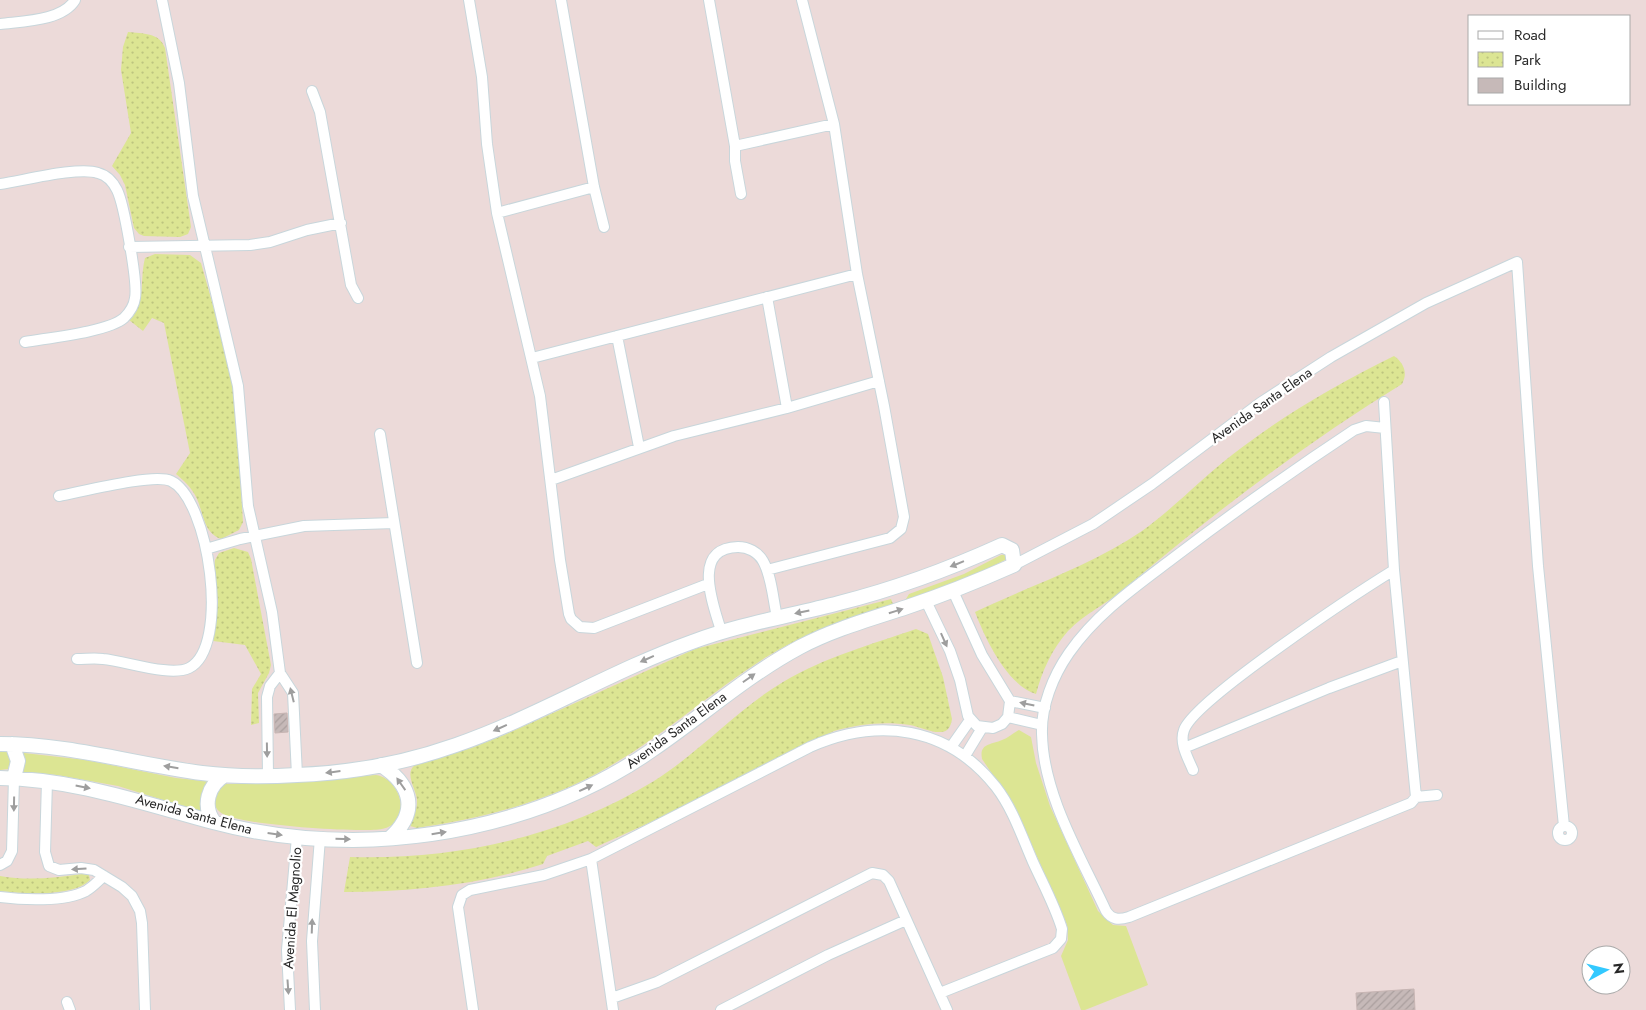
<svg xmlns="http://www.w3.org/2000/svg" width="1646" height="1010" viewBox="0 0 1646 1010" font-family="Jost,sans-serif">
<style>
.grass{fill:#dce593}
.park{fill:url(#park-dots)}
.building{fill:url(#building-hatch);stroke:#c7b5b3}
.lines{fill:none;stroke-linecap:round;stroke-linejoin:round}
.minor-casing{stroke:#c8d6db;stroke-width:12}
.tertiary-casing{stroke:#c8d6db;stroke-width:16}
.minor{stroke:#fff;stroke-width:10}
.tertiary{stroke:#fff;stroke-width:14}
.oneway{fill:#9e9e9e}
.labels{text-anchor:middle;stroke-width:4.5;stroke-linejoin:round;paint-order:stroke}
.street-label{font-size:14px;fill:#282828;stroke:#fff}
</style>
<defs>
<pattern id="park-dots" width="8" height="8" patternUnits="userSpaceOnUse" patternTransform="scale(1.25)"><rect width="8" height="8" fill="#dce593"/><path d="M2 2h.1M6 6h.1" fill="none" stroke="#bdc47f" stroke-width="1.8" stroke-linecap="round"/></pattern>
<pattern id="building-hatch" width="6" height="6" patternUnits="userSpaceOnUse" patternTransform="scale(1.25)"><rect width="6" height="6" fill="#c6b9b8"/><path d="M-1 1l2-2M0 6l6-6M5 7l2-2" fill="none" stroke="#aa9f9e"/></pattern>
</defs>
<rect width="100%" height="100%" fill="#ecdad9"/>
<path class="grass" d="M 1008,554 L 1007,559 L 971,577 L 907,601 L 906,599 L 909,594 L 964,574 L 1001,555 Z
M 1019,730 L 1031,737 L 1036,763 L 1050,806 L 1098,911 L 1113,925 L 1126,926 L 1148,985 L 1085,1010 L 1081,1010 L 1061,956 L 1068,940 L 1067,925 L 1016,809 L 982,759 C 979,743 991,745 1002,740 C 1008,738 1013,733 1019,730 Z
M 0,751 L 6,751 L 12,757 L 8,769 L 0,770 Z
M 24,753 L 86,760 L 176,778 L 213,782 L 205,813 L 118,786 L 57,775 L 23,772 Z
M 376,775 C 402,779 413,823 382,829 C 359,833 241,825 223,814 C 210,807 215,795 221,785 L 226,784 L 274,783 Z"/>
<path class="park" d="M 128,32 C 143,34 159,32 165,48 L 191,227 L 188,234 L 180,237 L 144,236 L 139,234 L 134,228 L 125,185 L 120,175 L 112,166 L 131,133 L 121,70 L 123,47 Z
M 155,254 L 190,255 L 201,263 L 229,362 L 235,400 L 243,522 L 239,530 L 221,539 C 202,532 204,511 195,495 C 190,486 184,481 176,474 L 190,453 L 164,323 L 152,318 L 143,331 L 129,320 C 147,301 139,282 145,258 Z
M 1394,356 C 1404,363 1408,373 1402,384 C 1303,445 1211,515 1123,590 C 1105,605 1084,614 1068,631 C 1052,649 1042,671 1036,694 C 1007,685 985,638 975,612 C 1031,585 1091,566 1142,531 C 1174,508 1201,479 1232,455 C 1282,416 1337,384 1394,356 Z
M 234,548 L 248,552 L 251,559 L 271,665 L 269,673 L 258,693 L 259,723 L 251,725 L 252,689 L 261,674 L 245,645 L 213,641 L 218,601 L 214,568 L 215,560 L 219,553 Z
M 891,599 L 893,604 C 849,618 807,632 768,656 C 713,690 666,734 610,766 C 551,801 484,818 417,828 L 410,826 C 413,818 417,810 417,802 C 418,791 403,774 415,765 L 471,748 L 504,735 L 695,649 Z
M 916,629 L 928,634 L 943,677 L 952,719 C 951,726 948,732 941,732 C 932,733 920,727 910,725 C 884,721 859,724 834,731 L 651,822 L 596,847 L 588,841 L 547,856 L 543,864 C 479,885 411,892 344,892 L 350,857 C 456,860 562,837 654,781 C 700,752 736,710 783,682 C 825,657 870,645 916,629 Z
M 82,874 L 89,875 L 90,880 C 74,897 22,894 0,891 L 0,876 C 28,881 54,878 82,874 Z"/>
<path class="building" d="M 287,713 L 288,732 L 275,733 L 274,714 Z
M 1414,989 L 1415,1010 L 1357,1010 L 1356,993 Z"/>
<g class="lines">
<g class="minor-casing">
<path id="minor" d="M 162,0 L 179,83 L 193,196 L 238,386 L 248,506 L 272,612 L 280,673 L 293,693 L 297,775
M 469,0 L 482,77 L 487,144 L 497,213 L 540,396 L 560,560 L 569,614 L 571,619 L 580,627 L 594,628 L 708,584
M 561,0 L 594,187 L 604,227
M 709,0 L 735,146 L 735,161 L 741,194
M 0,24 C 23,21 62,21 75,0
M 312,91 L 320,112 L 351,285 L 358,298
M 735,146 L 834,124
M 0,184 C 22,181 79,166 98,173 C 106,175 113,182 117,190 C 124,204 138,283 135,298 C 134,306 129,313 124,318 C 108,332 47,338 25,342
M 497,213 L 594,187
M 129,247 L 250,245 L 270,242 L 307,230 L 341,223
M 767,297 L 787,408
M 617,336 L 639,447
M 532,358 L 857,274
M 1384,402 L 1394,570 L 1416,797 L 1411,803 L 1129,917 C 1119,920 1112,920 1106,911 C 1081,857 1043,795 1042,734 C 1041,706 1053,676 1069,653 C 1096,614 1135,587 1172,559 C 1231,514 1292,471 1354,430 L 1366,426 L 1385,428
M 380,434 L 417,663
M 551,480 L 674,436 L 787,408 L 879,381
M 59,496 C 81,492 153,473 171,481 C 209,499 231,647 189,668 C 170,677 126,661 103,659 C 95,658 86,659 77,659
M 206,549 L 240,539 L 304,526 L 394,523
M 1014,565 L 1093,524 L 1152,484 L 1260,403 L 1331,357 L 1426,303 L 1517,262 L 1538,566 L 1564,826
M 767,570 L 890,538 L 901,529 L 904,517 L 884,406 L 857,274 L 834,124 L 802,0
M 926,601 L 950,651 L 960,680 L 968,716 L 977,726 L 993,728 L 1002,724 L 1008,717 L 1010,701 L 982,655 L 953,591
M 721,631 C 714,606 690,548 738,547 C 748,547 758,552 763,561 C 772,577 773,600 777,617
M 1010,701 L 1045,708
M 1008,717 L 1042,725
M 951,747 L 970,720
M 1184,748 L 1329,688 L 1402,661
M 965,756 L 982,728
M 1193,770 C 1188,758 1179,743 1184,730 C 1194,700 1360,591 1394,570
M 268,776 L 267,697 L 270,686 L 280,673
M 47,781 L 45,852 L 49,866 L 59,870 L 81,868 L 94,870 L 122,887 L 132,896 L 140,911 L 142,923 L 145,1010
M 1416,797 L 1437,795
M1558 833a7 7 0 1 1 14 0a7 7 0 1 1-14 0Z
M 591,859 L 613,1010
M 0,865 L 7,861 L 12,851 L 14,778
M 0,897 C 23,900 65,902 86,891 C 93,887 98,881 104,876
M 612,998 L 657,982 L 872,873 L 883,875 L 889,881 L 947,1010
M 67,1002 L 70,1010
M 290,1010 L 287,950 L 297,837
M 315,1010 L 312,941 L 320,838
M 473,1010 L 458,907 L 462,895 L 470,890 L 544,875 L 591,859 L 810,747 C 878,717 948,726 996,787 C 1013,809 1022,837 1033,862 C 1043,884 1055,906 1062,929 L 1061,939 L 1053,948 L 940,993
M 721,1010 L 828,955 L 906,920"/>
</g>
<g class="tertiary-casing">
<path id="tertiary" d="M 0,744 C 69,744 134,764 202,773 C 234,777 265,777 297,775 C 351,773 405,763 456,745 C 537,717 611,671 692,642 C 740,624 790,616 839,603 C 895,589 949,569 1002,545 L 1012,550 L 1014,565 C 978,581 943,595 907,607 C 871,619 834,629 800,647 C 746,676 702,716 652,750 C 566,810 458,839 353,840 C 307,840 258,834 213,822 C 142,803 74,779 0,778
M 12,744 L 18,761 L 14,778
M 381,765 C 412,785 419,812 390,838
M 214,822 C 202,806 208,785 225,775"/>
</g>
<use href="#minor" class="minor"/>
<use href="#tertiary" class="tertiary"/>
</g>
<defs><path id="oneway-solid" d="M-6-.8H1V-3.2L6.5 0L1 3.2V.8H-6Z" transform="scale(1.25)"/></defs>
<g class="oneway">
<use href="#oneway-solid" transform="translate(957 564) rotate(158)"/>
<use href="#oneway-solid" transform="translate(896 611) rotate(-17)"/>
<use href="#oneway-solid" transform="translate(802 612) rotate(168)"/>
<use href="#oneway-solid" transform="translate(944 640) rotate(66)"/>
<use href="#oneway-solid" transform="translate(647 659) rotate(156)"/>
<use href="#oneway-solid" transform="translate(749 678) rotate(-35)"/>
<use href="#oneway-solid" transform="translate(292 695) rotate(-104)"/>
<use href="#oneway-solid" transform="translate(1027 704) rotate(-168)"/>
<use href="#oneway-solid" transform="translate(500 728) rotate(156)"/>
<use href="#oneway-solid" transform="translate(267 750) rotate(89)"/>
<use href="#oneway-solid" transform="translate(171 767) rotate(-171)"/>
<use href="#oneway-solid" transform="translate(333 772) rotate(173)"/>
<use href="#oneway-solid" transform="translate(401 784) rotate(-125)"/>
<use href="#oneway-solid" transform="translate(83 787) rotate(11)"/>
<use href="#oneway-solid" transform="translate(586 788) rotate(-25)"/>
<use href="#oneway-solid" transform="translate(14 804) rotate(91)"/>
<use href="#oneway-solid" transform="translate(439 833) rotate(-9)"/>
<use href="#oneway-solid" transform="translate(275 834) rotate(8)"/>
<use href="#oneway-solid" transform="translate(343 839) rotate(1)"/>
<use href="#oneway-solid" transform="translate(79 869) rotate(176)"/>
<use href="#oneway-solid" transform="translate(312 926) rotate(-88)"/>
<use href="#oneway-solid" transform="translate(288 987) rotate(86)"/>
</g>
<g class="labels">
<g class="street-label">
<text transform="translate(1261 405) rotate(-35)" y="5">Avenida Santa Elena</text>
<text transform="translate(676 730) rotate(-36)" y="5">Avenida Santa Elena</text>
<text transform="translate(194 814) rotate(15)" y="5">Avenida Santa Elena</text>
<text transform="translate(292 908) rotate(-86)" y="5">Avenida El Magnolio</text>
</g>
</g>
<rect x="1468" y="15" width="162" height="90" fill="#ffffff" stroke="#a9a9a9"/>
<rect x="1478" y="31" width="25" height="8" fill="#ffffff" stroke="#a9a9a9"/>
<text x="1514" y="40" font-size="15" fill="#282828">Road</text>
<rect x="1478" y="52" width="25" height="15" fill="url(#park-dots)" stroke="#a9a9a9"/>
<text x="1514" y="65" font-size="15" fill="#282828">Park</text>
<rect x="1478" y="78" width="25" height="15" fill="#c6b9b8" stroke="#a9a9a9"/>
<text x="1514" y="90" font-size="15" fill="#282828">Building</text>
<g transform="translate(1606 970) rotate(83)"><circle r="24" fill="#ffffff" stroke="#a9a9a9"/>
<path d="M0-4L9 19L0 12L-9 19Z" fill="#33c9ff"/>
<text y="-8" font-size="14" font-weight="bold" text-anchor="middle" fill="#282828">N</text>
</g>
</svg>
